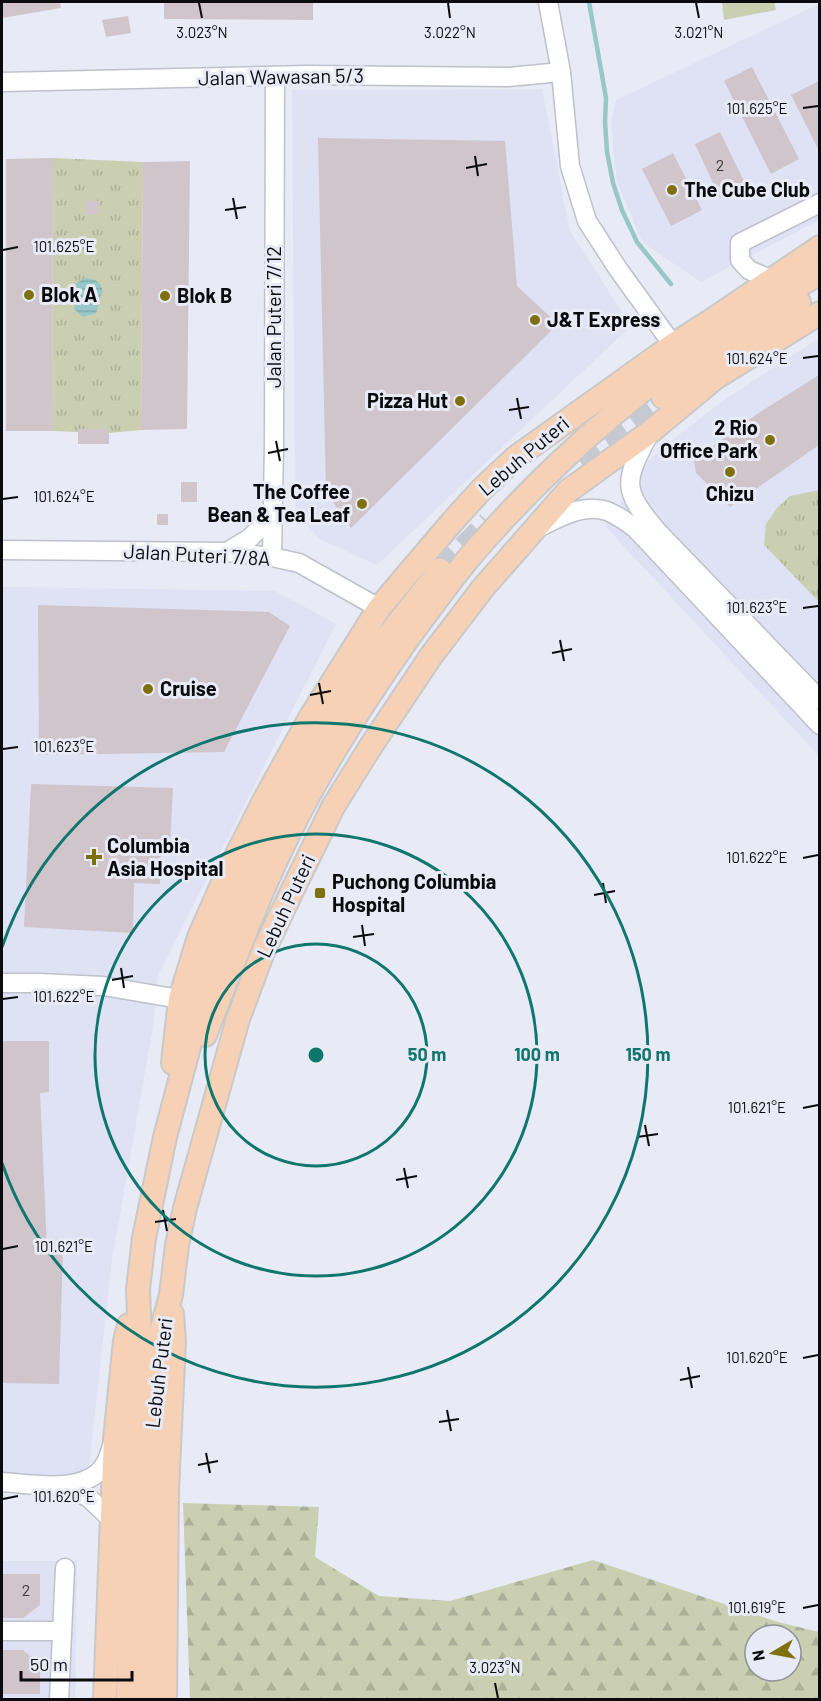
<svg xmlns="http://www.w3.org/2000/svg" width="821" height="1701" viewBox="0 0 821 1701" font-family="Barlow,sans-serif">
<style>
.built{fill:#dee2f4}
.forest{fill:url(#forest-firs);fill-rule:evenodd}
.park{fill:url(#park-tufts)}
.pitch{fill:#cacfb2}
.water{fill:url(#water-rules)}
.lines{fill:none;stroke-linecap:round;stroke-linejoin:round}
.stream{stroke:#97c7c9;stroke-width:4.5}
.building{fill:#cfc5cb}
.major-tunnel{stroke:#c7c9d2;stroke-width:22;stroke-dasharray:22 11;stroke-linecap:butt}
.minor-casing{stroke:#bec0ca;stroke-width:21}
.major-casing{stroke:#c9c9ca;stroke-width:26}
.minor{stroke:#fff;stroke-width:18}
.major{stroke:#f7d1b6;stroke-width:22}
.ticks{fill:none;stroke:#0b0b0f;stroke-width:2}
.ring{fill:none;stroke:#0f766e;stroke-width:3}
.poi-dot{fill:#7f700e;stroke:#e8ebf5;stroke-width:2}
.labels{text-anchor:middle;stroke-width:6;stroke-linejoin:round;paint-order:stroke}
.number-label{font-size:16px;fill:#3c3a3e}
.street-label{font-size:20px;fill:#0b0b0f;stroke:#e8ebf5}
.poi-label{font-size:20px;font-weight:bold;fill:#0b0b0f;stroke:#e8ebf5;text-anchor:start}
.ticks-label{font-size:15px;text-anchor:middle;fill:#0b0b0f;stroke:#e8ebf5;stroke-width:6;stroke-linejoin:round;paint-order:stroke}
.centre{fill:#0f766e;stroke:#e8ebf5;stroke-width:3}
.ring-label{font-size:18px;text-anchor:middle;font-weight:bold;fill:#0f766e;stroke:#e8ebf5;stroke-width:6;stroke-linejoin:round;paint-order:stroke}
</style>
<defs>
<pattern id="forest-firs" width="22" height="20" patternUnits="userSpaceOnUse" patternTransform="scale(1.5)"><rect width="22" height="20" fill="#cacfb2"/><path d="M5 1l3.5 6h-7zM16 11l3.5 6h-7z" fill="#acb098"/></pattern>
<pattern id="park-tufts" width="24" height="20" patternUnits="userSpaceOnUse" patternTransform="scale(1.5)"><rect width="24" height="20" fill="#cacfb2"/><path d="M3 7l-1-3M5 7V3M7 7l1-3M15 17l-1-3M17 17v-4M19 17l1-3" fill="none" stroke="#acb098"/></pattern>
<pattern id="water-rules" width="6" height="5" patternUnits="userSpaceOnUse" patternTransform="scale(1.5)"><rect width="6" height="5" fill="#97c7c9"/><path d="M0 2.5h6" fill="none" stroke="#81aaab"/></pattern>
</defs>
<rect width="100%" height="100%" fill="#e8ebf5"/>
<path class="built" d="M 819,4 L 819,220 L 701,282 L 643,243 L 617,182 L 611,124 L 616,100 Z
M 542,89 L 570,231 L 631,326 L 377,565 L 319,539 L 295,510 L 292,90 Z
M 819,338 L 819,756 L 605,526 L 649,461 L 662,448 L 721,402 Z
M 2,587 L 275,591 L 336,624 L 158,975 L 153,1027 L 112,1260 L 89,1466 L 78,1473 L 64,1476 L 2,1474 Z
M 2,1561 L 77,1561 L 75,1699 L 2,1700 Z"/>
<path class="forest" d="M 183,1503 L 319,1507 L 315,1557 L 379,1596 L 450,1601 L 593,1560 L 778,1622 L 819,1632 L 819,1699 L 190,1699 ZM 755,1635 L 791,1635 L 791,1671 L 755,1671 Z"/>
<path class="park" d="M 53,158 L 143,162 L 141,430 L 109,433 L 109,429 L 78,429 L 78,432 L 52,431 Z
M 819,490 L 820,490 L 819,602 L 764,545 L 766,524 L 777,508 L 790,496 Z"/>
<path class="pitch" d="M 722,2 L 774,2 L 776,10 L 724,20 Z"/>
<path class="water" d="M 85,278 C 94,278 104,283 102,293 C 101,295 100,296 100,298 C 98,304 99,307 96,313 L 83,317 L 74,309 L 76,296 L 75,284 Z"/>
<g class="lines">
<path class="stream" d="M 589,2 L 606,98 L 605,122 L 607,152 L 613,183 L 622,210 L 637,242 L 671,284"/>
</g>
<path class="building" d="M 2,2 L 60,2 L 61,8 L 2,18 Z
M 164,2 L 313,2 L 313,20 L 164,19 Z
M 128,16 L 131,33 L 106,37 L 102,20 Z
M 752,67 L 799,159 L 771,174 L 724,81 Z
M 819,81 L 819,151 L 791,95 Z
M 720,132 L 746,185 L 720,198 L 695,144 Z
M 318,138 L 505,141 L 517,286 L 558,324 L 351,528 L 326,492 Z
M 673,153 L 702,210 L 671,226 L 642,169 Z
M 53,158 L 52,431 L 6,431 L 6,159 Z
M 190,161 L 187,429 L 141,430 L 143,162 Z
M 86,200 L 99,201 L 98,214 L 86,215 Z
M 819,375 L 819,445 L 730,507 L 696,473 L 694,460 L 760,412 Z
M 78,429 L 109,429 L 109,444 L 78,444 Z
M 181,482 L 197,482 L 197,502 L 181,502 Z
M 157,514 L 168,514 L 168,525 L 157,525 Z
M 38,605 L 269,612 L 290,626 L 224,752 L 39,755 Z
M 31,784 L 173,788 L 170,846 L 161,845 L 160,884 L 134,883 L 133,933 L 24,927 Z
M 2,1041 L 49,1041 L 49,1092 L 40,1093 L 47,1248 L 63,1248 L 59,1384 L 2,1383 Z
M 2,1574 L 40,1574 L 40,1605 L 23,1618 L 2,1618 Z
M 2,1650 L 23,1650 L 40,1665 L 40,1694 L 2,1694 Z"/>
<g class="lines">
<path class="major-tunnel" d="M 577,457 L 663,397
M 440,570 L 488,522"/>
<g class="minor-casing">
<path id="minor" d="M 548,2 L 561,72 L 570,166 L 587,221 L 618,269 L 673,345
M 2,82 L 306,75 L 508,77 L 561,72
M 772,280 L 749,270 L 740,260 L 740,243 L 820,203
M 649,434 C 624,482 621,489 658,532 L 820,700
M 538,528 C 558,518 583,503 607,511 C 617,515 627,522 636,529 L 820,725
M 2,550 L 227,552 L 272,557 L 299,563 L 379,608
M 227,552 L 250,538 L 273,514
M 272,557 L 274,444 L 275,76
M 2,983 L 39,983 L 103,986 L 180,999
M 2,1482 C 32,1484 87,1495 105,1464 C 108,1459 110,1452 112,1446
M 66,1485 L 89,1498 L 112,1520
M 2,1631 L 61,1631
M 59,1700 L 65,1568"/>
</g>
<g class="major-casing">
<path id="major" d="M 663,397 L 757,330 L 799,302
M 205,1035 C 234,961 261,887 297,817 C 330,754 368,695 409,637 C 430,609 450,580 473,553 C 544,471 627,397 717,336 C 750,313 785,294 820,273
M 173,1063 L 180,999 L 199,937 L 226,876 L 266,797 L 310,718 L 379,608 L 452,522 L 482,489 L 515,458 L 673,345 L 709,322 L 820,247
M 105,1700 L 115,1439 L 125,1341 L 129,1325
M 128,1700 L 131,1483 L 140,1340 L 138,1289 L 144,1238 L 165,1137 L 211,964 L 244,884 L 279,811 L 319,742 L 379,647 L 440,570
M 144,1700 L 149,1483 L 154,1385 L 159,1339 L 171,1295 L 177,1245 L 185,1208 L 238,1019 L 263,952 L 295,885 L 333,807 L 369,749 L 431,656 L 483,588 L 568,491 L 650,432 L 715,378 L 820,313
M 165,1700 L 167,1491 L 174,1341 L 172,1314"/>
</g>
<use href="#minor" class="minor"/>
<use href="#major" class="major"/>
</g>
<path class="ticks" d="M 199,3 L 202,18M 448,3 L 450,18M 696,3 L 699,18M 803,108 L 818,106M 475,156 L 478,176M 466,168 L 487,164M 233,198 L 237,219M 225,210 L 246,207M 3,250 L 18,247M 803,358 L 818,356M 517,398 L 521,419M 509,410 L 529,407M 276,441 L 280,461M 268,453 L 288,449M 3,499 L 18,497M 803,608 L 818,606M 560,640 L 564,661M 552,653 L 572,649M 319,683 L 323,704M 310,695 L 331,691M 3,749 L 18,747M 803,858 L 818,855M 603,883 L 606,903M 594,895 L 615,891M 362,925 L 365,946M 353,937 L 374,934M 121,968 L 124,988M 112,980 L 133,976M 3,999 L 18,997M 803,1108 L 818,1105M 645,1125 L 649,1146M 637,1137 L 658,1134M 404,1168 L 408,1188M 396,1180 L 417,1176M 163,1210 L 167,1231M 155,1222 L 176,1219M 3,1249 L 18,1246M 803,1358 L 818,1355M 688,1367 L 692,1388M 680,1380 L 700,1376M 447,1410 L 451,1431M 439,1422 L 459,1419M 206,1453 L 210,1473M 198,1465 L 218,1461M 3,1499 L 18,1496M 803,1608 L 818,1605M 495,1683 L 498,1698"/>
<g class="ring">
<circle cx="316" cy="1055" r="111"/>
<circle cx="316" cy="1055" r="221"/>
<path d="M2 947A332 332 0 1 1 2 1163"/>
</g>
<g class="poi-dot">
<circle cx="672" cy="190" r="6"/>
<circle cx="29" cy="295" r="6"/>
<circle cx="165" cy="296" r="6"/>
<circle cx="535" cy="320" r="6"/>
<circle cx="460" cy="401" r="6"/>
<circle cx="770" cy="440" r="6"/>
<circle cx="730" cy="472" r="6"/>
<circle cx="362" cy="504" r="6"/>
<circle cx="148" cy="689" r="6"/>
<path d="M91 848h6v6h6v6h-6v6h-6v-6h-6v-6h6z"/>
<rect x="314" y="887" width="12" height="12" rx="3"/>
</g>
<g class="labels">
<g class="number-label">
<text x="720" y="171">2</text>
<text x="26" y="1596">2</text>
</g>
<g class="street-label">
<text transform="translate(281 77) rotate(-1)" y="7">Jalan Wawasan 5/3</text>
<text transform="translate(274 317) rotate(-90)" y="7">Jalan Puteri 7/12</text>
<text transform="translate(524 456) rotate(-40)" y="7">Lebuh Puteri</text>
<text transform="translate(197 555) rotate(3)" y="7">Jalan Puteri 7/8A</text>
<text transform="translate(286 906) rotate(-65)" y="7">Lebuh Puteri</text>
<text transform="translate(159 1373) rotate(-83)" y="7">Lebuh Puteri</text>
</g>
<g class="poi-label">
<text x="684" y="197">The Cube Club</text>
<text x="41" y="302">Blok A</text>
<text x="177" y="303">Blok B</text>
<text x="547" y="327">J&amp;T Express</text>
<text x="448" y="408" text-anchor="end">Pizza Hut</text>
<text x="758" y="435" text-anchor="end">2 Rio<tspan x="758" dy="23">Office Park</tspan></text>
<text x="350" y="499" text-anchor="end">The Coffee<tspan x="350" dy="23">Bean &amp; Tea Leaf</tspan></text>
<text x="730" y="501" text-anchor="middle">Chizu</text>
<text x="160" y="696">Cruise</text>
<text x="107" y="853">Columbia<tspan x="107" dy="23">Asia Hospital</tspan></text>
<text x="332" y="889">Puchong Columbia<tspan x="332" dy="23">Hospital</tspan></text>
</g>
</g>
<g class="ticks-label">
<text x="202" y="38">3.023°N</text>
<text x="450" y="38">3.022°N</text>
<text x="699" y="38">3.021°N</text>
<text x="757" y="114">101.625°E</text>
<text x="64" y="252">101.625°E</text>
<text x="757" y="364">101.624°E</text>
<text x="64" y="502">101.624°E</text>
<text x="757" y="613">101.623°E</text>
<text x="64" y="752">101.623°E</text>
<text x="757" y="863">101.622°E</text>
<text x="64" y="1002">101.622°E</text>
<text x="757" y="1113">101.621°E</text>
<text x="64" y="1252">101.621°E</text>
<text x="757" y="1363">101.620°E</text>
<text x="64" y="1502">101.620°E</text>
<text x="757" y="1613">101.619°E</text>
<text x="495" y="1673">3.023°N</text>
</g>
<circle cx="316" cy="1055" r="9" class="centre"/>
<g class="ring-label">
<text x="427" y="1061">50 m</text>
<text x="537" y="1061">100 m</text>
<text x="648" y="1061">150 m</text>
</g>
<rect width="821" height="1701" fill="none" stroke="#0b0b0f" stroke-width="6"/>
<g transform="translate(773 1653) rotate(260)"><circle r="28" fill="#e8ebf5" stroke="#909199" stroke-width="1.5"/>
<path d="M0-4.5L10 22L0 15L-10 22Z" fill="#7f700e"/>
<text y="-9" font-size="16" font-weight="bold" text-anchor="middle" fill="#0b0b0f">N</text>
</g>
<path d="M21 1671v9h111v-9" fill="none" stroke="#0b0b0f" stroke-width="3"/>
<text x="30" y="1671" font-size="18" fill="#0b0b0f" stroke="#e8ebf5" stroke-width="4.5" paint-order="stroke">50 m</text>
</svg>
